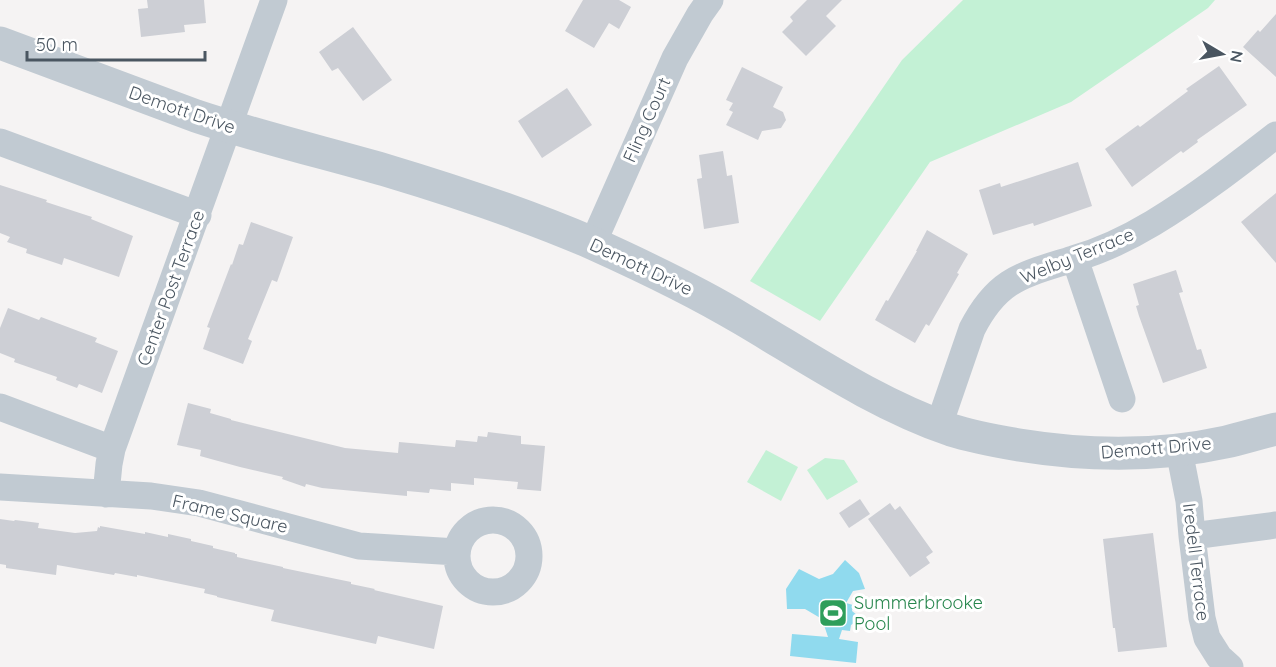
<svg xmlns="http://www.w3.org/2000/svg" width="1276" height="667" viewBox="0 0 1276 667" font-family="Quicksand,sans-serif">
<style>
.green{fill:#c3f1d5}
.water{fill:#90daee}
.building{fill:#cdcfd5}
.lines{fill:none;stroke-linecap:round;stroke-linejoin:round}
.minor{stroke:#c1cad2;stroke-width:27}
.tertiary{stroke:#c1cad2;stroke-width:33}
.labels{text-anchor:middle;stroke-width:6;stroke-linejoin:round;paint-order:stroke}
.street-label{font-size:18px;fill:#4a5661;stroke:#fff}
.leisure-label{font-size:18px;fill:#27864d;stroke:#fff;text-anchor:start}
</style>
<rect width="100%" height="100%" fill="#f5f3f3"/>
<path class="green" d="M 963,0 L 1215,0 L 1208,8 L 1071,102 L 930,162 L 820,321 L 750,281 L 902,60 Z
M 766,450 L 798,467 L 781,501 L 747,482 Z
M 825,458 L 844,460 L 858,482 L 827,500 L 807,470 Z"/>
<path class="water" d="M 845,560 L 859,573 L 865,589 L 853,591 L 846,603 L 853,605 L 852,611 L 857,615 L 857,621 L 851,625 L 850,631 L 842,630 L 839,639 L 858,642 L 856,663 L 790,656 L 792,634 L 828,637 L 822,619 L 805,609 L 787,609 L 786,589 L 799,569 L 819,579 L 833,574 Z"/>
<path class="building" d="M 147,0 L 204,0 L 206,23 L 184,25 L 185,32 L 141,37 L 138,9 L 148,8 Z
M 583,0 L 619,0 L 631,7 L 619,29 L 609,23 L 594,48 L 565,31 Z
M 807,0 L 842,0 L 826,16 L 836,26 L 806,56 L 782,32 L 793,21 L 790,17 Z
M 1276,14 L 1276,77 L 1243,47 L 1258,30 L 1260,32 Z
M 353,27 L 392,80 L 363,101 L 338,68 L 332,71 L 319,52 Z
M 1219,66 L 1247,105 L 1197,140 L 1198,142 L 1183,153 L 1181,151 L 1132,187 L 1105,149 L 1138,125 L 1140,127 L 1188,91 L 1186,89 Z
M 742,67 L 783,87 L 773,107 L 783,112 L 786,120 L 781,128 L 762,131 L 758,140 L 726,125 L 733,112 L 729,110 L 733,103 L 726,100 Z
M 567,88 L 592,125 L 542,158 L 518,121 Z
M 723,151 L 727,176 L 732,175 L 739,223 L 704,229 L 697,179 L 702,178 L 699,155 Z
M 1078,162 L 1092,206 L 1034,226 L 1033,223 L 993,235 L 979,190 L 1000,183 L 1001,187 Z
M 0,185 L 47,200 L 46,202 L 92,217 L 91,219 L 133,236 L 119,277 L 64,258 L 62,265 L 26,253 L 27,249 L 7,242 L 10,237 L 0,233 Z
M 1276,193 L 1276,263 L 1241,222 Z
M 251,222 L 293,237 L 277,282 L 272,280 L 248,339 L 252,341 L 243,364 L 203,349 L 210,328 L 207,327 L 231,264 L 232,265 L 239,244 L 243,245 Z
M 927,230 L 968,254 L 957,273 L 959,274 L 929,326 L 926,324 L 915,343 L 875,320 L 886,300 L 888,301 L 917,251 L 916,251 Z
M 1176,270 L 1183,292 L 1179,293 L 1197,350 L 1201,349 L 1207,368 L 1163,383 L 1139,316 L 1136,306 L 1139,305 L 1133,284 Z
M 8,308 L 39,320 L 41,317 L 97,338 L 95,342 L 118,351 L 102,393 L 79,384 L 77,388 L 56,380 L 57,377 L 14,362 L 15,359 L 0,353 L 0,328 Z
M 188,403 L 211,409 L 210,413 L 231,419 L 231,420 L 345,448 L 398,453 L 399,442 L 455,447 L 456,440 L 477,442 L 478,436 L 487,437 L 488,432 L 521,436 L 521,444 L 545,446 L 541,491 L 517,489 L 518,482 L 474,478 L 474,485 L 451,483 L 451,491 L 430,489 L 429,493 L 407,491 L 407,496 L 322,488 L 306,484 L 305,487 L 282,479 L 283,477 L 240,467 L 200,456 L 201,450 L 177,445 Z
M 860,499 L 870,514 L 849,528 L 839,513 Z
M 890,503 L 895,510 L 900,506 L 933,552 L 926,557 L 930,563 L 910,577 L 868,519 Z
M 0,519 L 14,521 L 15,520 L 39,523 L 38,528 L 75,533 L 97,531 L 98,527 L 100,528 L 100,526 L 145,534 L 145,532 L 168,537 L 168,534 L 191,539 L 191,541 L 213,546 L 213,548 L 235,553 L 235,554 L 237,554 L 237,557 L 283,567 L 283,568 L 351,582 L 351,584 L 375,589 L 374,590 L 443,606 L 434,649 L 378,636 L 376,644 L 271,621 L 274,610 L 217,597 L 217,596 L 204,593 L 205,589 L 137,575 L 137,577 L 115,573 L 114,575 L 57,565 L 56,575 L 6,568 L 6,565 L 0,564 Z
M 1153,533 L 1167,647 L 1118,652 L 1115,628 L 1113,628 L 1103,539 Z"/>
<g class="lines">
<path class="minor" d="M 0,142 L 198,215
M 593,243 L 675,58 L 700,14 L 710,0
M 1075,259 L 1122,399
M 0,407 L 112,449
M 939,425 L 972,329 C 998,278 1023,275 1073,259 C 1101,251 1128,238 1153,223 C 1196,197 1236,166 1276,135
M 1179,450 L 1189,501 L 1192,536 L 1202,618 L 1207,638 L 1219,657 L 1230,667
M 0,487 L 151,496 L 199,503 L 359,546 L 457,552
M 106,494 L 109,464 L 112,449 L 274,0
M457 556a36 36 0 1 1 72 0a36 36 0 1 1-72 0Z
M 1192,536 L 1276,525"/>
<path class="tertiary" d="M 0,43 L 196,116 C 259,137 322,152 385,170 C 455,191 525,214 592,243 C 643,266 694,290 742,319 C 810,359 876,404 951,430 C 973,437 996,441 1019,445 C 1087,456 1158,457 1226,442 C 1243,438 1259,433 1276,429"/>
</g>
<defs>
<g id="stadium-square" transform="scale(1.5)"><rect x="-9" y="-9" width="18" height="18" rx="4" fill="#2e9e5b" stroke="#fff"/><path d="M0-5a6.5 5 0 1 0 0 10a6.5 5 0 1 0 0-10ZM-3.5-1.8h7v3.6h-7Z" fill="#fff"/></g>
</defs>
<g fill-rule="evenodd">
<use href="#stadium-square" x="833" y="613"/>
</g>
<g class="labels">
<g class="street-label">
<text transform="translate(182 110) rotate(19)" y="6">Demott Drive</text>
<text transform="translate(647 120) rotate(-66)" y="6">Fling Court</text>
<text transform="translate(1077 256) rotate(-22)" y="6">Welby Terrace</text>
<text transform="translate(641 267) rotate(25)" y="6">Demott Drive</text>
<text transform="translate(171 288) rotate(-70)" y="6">Center Post Terrace</text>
<text transform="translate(1156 448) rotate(-5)" y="6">Demott Drive</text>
<text transform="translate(230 514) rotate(13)" y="6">Frame Square</text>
<text transform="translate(1196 562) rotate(83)" y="6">Iredell Terrace</text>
</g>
<g class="leisure-label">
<text x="854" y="609">Summerbrooke<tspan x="854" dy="21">Pool</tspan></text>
</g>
</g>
<g transform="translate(1222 54) rotate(100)" stroke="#ffffff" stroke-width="4.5" paint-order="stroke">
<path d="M0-4.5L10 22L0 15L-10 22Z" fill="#4a5661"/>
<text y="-9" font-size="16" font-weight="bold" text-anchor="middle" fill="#4a5661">N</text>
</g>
<path d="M27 51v9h178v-9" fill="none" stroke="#4a5661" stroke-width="3"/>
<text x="36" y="51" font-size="18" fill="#4a5661" stroke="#ffffff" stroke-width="4.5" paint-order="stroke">50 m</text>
</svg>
